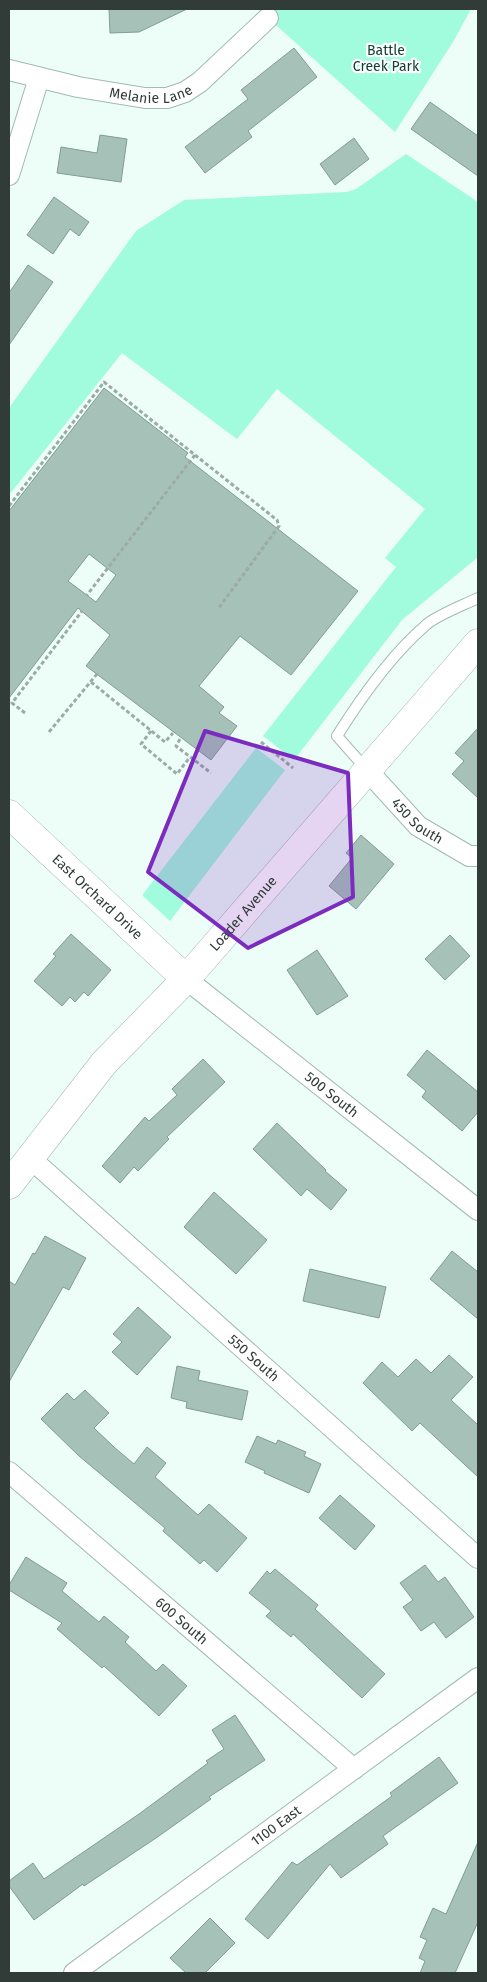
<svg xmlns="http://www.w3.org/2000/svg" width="487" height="1982" viewBox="0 0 487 1982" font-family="'Fira Sans',sans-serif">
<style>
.green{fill:#a1fbdd}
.building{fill:#a6c1b7;stroke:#819c92;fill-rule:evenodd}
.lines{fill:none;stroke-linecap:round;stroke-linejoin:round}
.lane-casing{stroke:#a0bbb1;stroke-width:12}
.street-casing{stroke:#a0bbb1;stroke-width:22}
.secondary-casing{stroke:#a0bbb1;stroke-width:29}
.path{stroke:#9caba5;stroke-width:3;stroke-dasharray:4 2.5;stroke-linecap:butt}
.lane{stroke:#fff;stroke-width:10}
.street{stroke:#fff;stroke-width:20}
.secondary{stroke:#fff;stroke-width:28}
.marked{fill:#7b2cbf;fill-opacity:0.2;stroke:#7b2cbf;stroke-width:4;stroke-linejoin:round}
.labels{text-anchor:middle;stroke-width:4.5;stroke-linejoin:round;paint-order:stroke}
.park-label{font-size:14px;fill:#0e4133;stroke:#fff}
.street-label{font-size:14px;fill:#313c38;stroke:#fff}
</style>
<rect width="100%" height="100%" fill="#edfef8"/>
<path class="green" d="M 258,9 L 471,9 L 453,42 L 395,132 Z
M 406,154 L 478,202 L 478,557 L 402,620 L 294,760 L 263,736 L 396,567 L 385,558 L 425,509 L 277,389 L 237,439 L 122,353 L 9,495 L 9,408 L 136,231 L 184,200 L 346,192 L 356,189 Z
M 256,748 L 285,770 L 170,921 L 143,896 L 143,894 Z"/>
<path class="building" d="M 109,9 L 187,9 L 139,32 L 110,33 Z
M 294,48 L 317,77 L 248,131 L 252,137 L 205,173 L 185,147 L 248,99 L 241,90 Z
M 430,102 L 478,136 L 478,176 L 411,129 Z
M 100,135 L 127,139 L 121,182 L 57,173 L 61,147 L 97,153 Z
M 354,138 L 369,159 L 335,185 L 320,164 Z
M 54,197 L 89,222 L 79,236 L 70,229 L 53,254 L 27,235 Z
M 28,265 L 53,282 L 9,345 L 9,293 Z
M 104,388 L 188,453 L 185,457 L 358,591 L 291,675 L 240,636 L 199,686 L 224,707 L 219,713 L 237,726 L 211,760 L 86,666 L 110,635 L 78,608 L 9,698 L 9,511 ZM 89,554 L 116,575 L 96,602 L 68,581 Z
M 478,728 L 478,798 L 452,774 L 464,761 L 455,753 Z
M 361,835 L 394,864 L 356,909 L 329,886 L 352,858 L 346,853 Z
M 71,934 L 111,970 L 88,996 L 84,992 L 75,1002 L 70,997 L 62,1006 L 34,981 L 56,956 L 53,954 Z
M 450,935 L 470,956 L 445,980 L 425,959 Z
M 317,950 L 348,996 L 317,1015 L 287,970 Z
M 427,1050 L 478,1092 L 478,1112 L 462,1131 L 422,1097 L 426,1091 L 407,1075 Z
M 203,1059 L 225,1082 L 167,1137 L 169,1139 L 138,1171 L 134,1167 L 120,1183 L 102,1166 L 145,1117 L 149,1121 L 177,1095 L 172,1089 Z
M 277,1123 L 326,1170 L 325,1171 L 347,1190 L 331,1210 L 307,1189 L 301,1196 L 253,1149 Z
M 214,1192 L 267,1240 L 236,1274 L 184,1227 Z
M 45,1236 L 86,1258 L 69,1290 L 63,1287 L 9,1382 L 9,1281 L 15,1285 L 33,1253 L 35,1254 Z
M 452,1251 L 478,1272 L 478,1319 L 430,1279 Z
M 310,1269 L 386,1287 L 379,1318 L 303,1301 Z
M 138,1307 L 171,1337 L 137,1375 L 112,1352 L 122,1342 L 113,1334 Z
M 449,1355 L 473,1377 L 451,1400 L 478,1425 L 478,1477 L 420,1423 L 412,1431 L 363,1383 L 382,1362 L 398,1377 L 416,1359 L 431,1373 Z
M 177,1366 L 200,1371 L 198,1380 L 248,1391 L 242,1420 L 186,1408 L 187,1402 L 171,1398 Z
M 85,1390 L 109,1413 L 94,1428 L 115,1448 L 134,1464 L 147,1447 L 166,1463 L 155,1477 L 198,1515 L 209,1504 L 247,1538 L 217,1572 L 204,1560 L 200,1564 L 163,1531 L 165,1528 L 79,1456 L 41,1419 L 67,1393 L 74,1400 Z
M 257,1436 L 276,1444 L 278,1440 L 306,1452 L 304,1456 L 321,1464 L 309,1493 L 264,1473 L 265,1471 L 245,1462 Z
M 340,1495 L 375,1526 L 355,1550 L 319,1518 Z
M 26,1557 L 67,1583 L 62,1591 L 99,1622 L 104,1616 L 129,1637 L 125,1642 L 156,1671 L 163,1664 L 187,1686 L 159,1716 L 104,1666 L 102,1668 L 57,1629 L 62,1623 L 9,1590 L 9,1585 Z
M 425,1565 L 438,1582 L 445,1577 L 474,1617 L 446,1638 L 434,1622 L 421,1631 L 403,1607 L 413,1600 L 400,1583 Z
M 275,1569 L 318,1605 L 315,1609 L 385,1674 L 362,1698 L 293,1634 L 291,1637 L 266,1616 L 271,1611 L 249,1593 L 267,1571 L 270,1574 Z
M 235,1715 L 265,1760 L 209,1797 L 211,1799 L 156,1838 L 84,1886 L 83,1884 L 34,1920 L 9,1886 L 9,1881 L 33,1863 L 44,1879 L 139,1814 L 208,1763 L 206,1761 L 224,1749 L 212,1730 Z
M 439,1757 L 458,1783 L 383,1836 L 388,1844 L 341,1878 L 330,1864 L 268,1939 L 245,1919 L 292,1862 L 297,1865 L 392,1796 L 390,1793 Z
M 478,1842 L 478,1922 L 455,1973 L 420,1973 L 425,1961 L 419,1958 L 427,1940 L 420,1937 L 433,1908 L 446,1914 Z
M 210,1918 L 235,1943 L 205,1973 L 186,1973 L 170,1958 Z"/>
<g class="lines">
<g class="lane-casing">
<path id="lane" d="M 367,770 L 337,736 C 362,696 391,655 426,625 C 437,615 464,605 478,598"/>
</g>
<g class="street-casing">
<g id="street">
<path id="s1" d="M 9,70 L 78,87 L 145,98 L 167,98 L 185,92 L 200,82 L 268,18"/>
<path d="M 9,175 L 39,78"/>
<path id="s2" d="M 367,770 L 418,826 L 469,856 L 478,856"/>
<path id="s3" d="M 186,979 L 478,1210"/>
<path id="s4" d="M 30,1158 L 478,1558"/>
<path id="s5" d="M 9,1472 L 354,1769"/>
<path id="s6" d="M 74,1973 L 478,1678"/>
</g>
</g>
<g class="secondary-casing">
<g id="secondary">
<path id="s7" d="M 9,814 L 186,979"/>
<path id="s8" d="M 9,1185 L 104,1063 L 186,979 L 478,643"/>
</g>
</g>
<path class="path" d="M 195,455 L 277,520 L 279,526 L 218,609
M 9,506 L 104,382 L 195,455 L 87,595
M 91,682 L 165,742 L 173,733
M 25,713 L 12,703 L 82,611
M 151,731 L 141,744 L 177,774 L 190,757
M 49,732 L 97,674
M 180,739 L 176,746 L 211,773
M 261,742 L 293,768"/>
<use href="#lane" class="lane"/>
<use href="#street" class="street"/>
<use href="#secondary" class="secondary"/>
</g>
<path class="marked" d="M 205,731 L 348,773 L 353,897 L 248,948 L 148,872 Z"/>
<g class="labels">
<g class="park-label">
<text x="386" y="55">Battle<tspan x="386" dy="16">Creek Park</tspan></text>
</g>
<g class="street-label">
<text dy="5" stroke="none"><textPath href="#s1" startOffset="145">Melanie Lane</textPath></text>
<text dy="5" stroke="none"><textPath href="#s2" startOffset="72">450 South</textPath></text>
<text dy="5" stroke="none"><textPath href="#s7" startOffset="121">East Orchard Drive</textPath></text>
<text dy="5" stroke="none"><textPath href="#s8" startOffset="359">Loader Avenue</textPath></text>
<text dy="5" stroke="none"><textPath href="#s3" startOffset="186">500 South</textPath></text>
<text dy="5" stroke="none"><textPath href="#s4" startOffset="300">550 South</textPath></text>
<text dy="5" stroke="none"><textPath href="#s5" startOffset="228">600 South</textPath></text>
<text dy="5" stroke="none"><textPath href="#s6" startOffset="250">1100 East</textPath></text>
</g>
</g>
<rect width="487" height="1982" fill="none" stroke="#313c38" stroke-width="20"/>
</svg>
